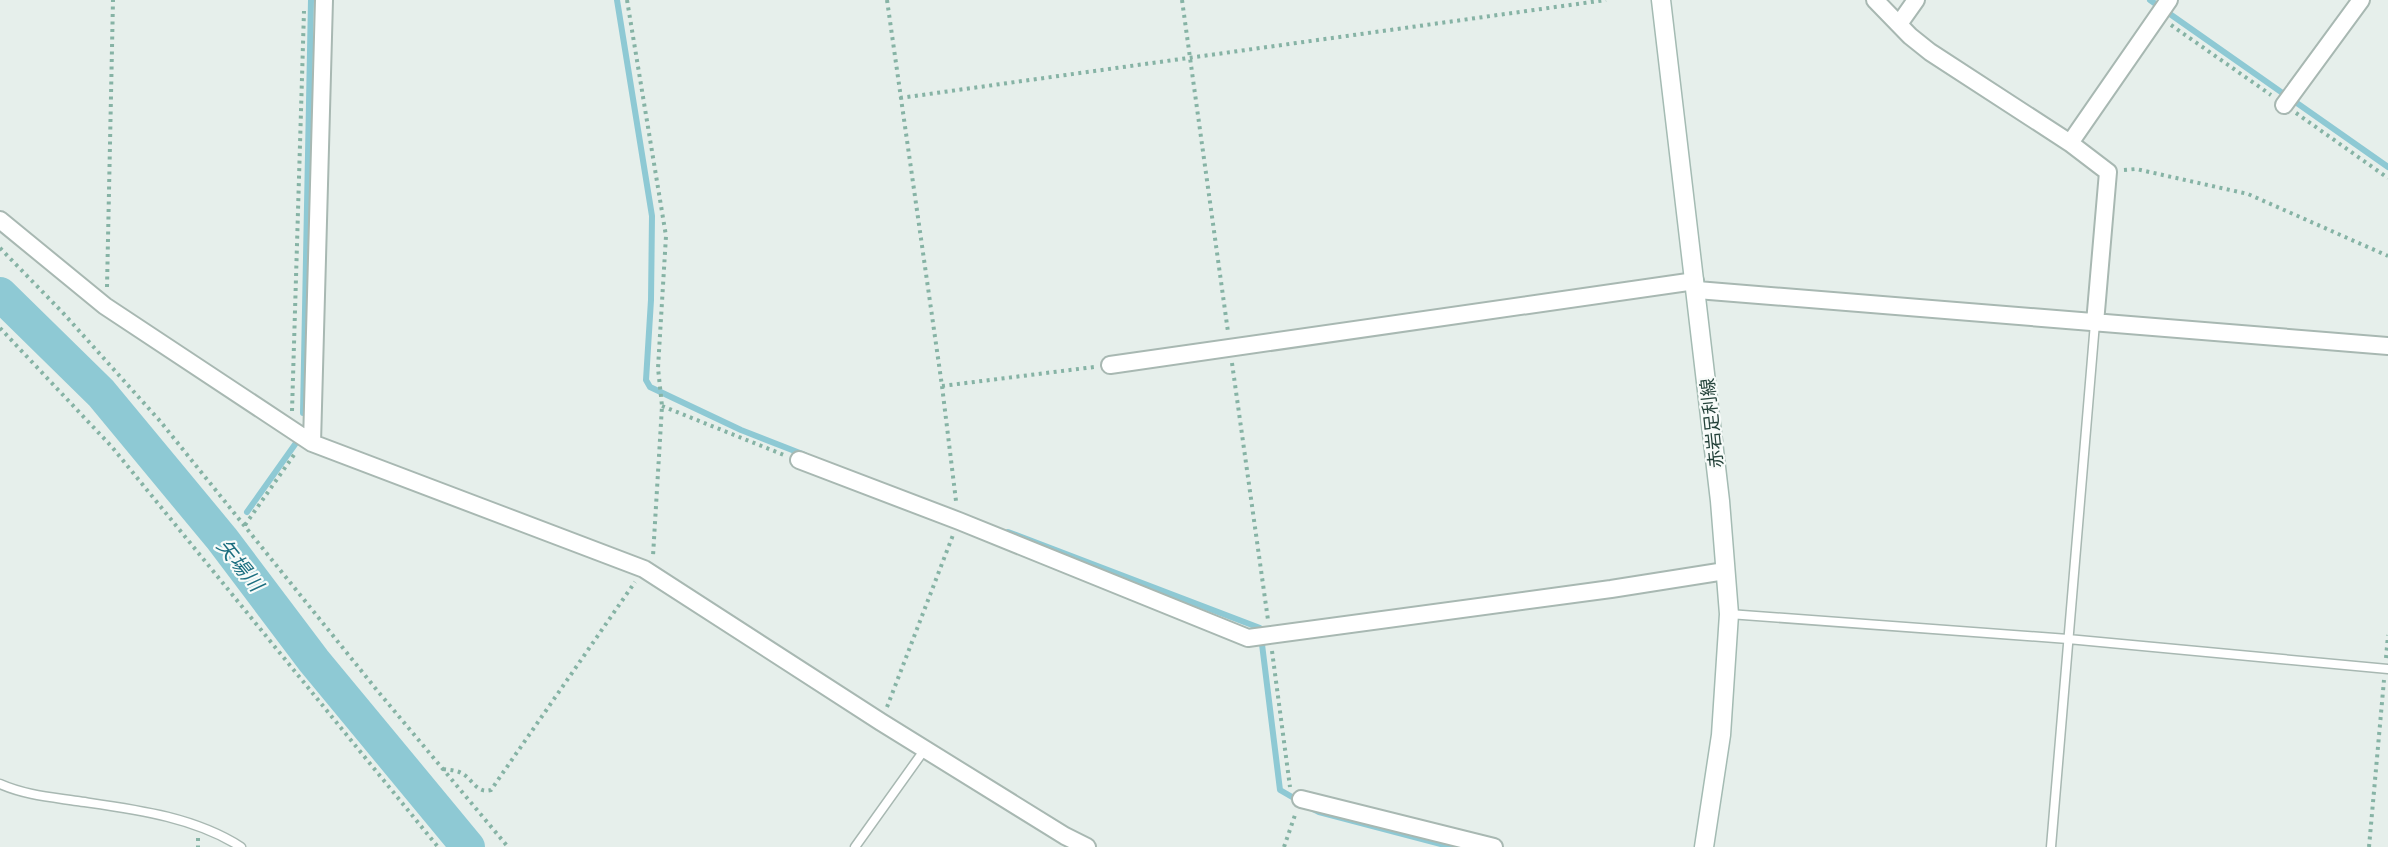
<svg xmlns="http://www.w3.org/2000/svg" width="2388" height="847" viewBox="0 0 2388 847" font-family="'Noto Sans','Noto Sans JP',sans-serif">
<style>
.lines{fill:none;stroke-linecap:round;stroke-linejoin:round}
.stream{stroke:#8ec9d4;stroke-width:6}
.river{stroke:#8ec9d4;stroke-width:34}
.lane-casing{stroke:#a8b8b2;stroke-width:11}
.street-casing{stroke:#a8b8b2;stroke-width:20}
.secondary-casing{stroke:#a4bbb3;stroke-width:21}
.path{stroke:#86b3a5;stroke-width:4;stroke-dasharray:3 4.5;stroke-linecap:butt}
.lane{stroke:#fff;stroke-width:8}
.street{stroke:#fff;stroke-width:16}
.secondary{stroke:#fff;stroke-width:18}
.labels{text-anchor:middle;stroke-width:4.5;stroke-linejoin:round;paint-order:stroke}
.street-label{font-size:18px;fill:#24423a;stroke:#f7fbf9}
.water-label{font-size:20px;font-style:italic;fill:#1c6f80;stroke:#f7fbf9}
</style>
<rect width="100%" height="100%" fill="#e6efeb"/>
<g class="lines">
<path class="stream" d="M 617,0 L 652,216 L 651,300 L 646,380 L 650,387 L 741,430 L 805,455
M 2150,0 L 2388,167
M 303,413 L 311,0
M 247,512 L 296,443
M 1008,532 L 1260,628 L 1280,790 L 1299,801
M 1311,808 L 1319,812 L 1452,847"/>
<path class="river" d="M 0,294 L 101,393 L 222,539 L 314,661 L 468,847"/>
<g class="lane-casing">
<path id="lane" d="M 1729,614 L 2068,639 L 2388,669
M 0,784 C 25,795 50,797 77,801 C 132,809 193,816 241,847
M 855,847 L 925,749
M 2051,847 L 2095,323"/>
</g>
<g class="street-casing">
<path id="street" d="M 1875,0 L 1910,36 L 1930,52 L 2070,143 L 2108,172 L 2095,323
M 1899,24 L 1916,0
M 2284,105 L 2361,0
M 2070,143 L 2169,0
M 0,220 L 105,306 L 312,443 L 644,569 L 881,722 L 1065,836 L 1087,847
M 1697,290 L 2388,346
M 1110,365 L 1695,281
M 312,443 L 324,0
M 799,460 L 959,521 L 1248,638 L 1611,589 L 1725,571
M 1301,799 L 1494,847"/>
</g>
<g class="secondary-casing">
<path id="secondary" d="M 1661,0 L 1720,501 L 1729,614 L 1721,735 L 1704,847"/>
</g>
<path class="path" d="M 627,0 L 666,236 L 658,368 L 662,406 L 653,556
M 887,0 L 942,386 L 956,501
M 1182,0 L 1228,332
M 2171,25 L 2271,95
M 900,98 L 1606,0
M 2296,113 L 2388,178
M 2124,170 L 2136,169 L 2248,194 L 2388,256
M 0,248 L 64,314 L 160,421 L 376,689 L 508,847
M 107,287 L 113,0
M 0,328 L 112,447 L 438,847
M 1232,363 L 1268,620
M 942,386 L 1094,367
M 662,406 L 784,455
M 292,411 L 304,11
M 245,525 L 296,452
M 1272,651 L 1290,787
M 2386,658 L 2388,635
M 887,707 L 953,535
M 443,769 C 450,770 457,770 463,774 C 473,780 477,794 491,790 L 635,582
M 198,838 L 198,847
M 1284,847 L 1295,815
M 2369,847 L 2384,680"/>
<use href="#lane" class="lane"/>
<use href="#street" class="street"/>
<use href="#secondary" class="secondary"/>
</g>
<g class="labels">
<g class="street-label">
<text transform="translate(1712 423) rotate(-96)" y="6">赤岩足利線</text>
</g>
<g class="water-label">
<text transform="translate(240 565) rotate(51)" y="7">矢場川</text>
</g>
</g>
</svg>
